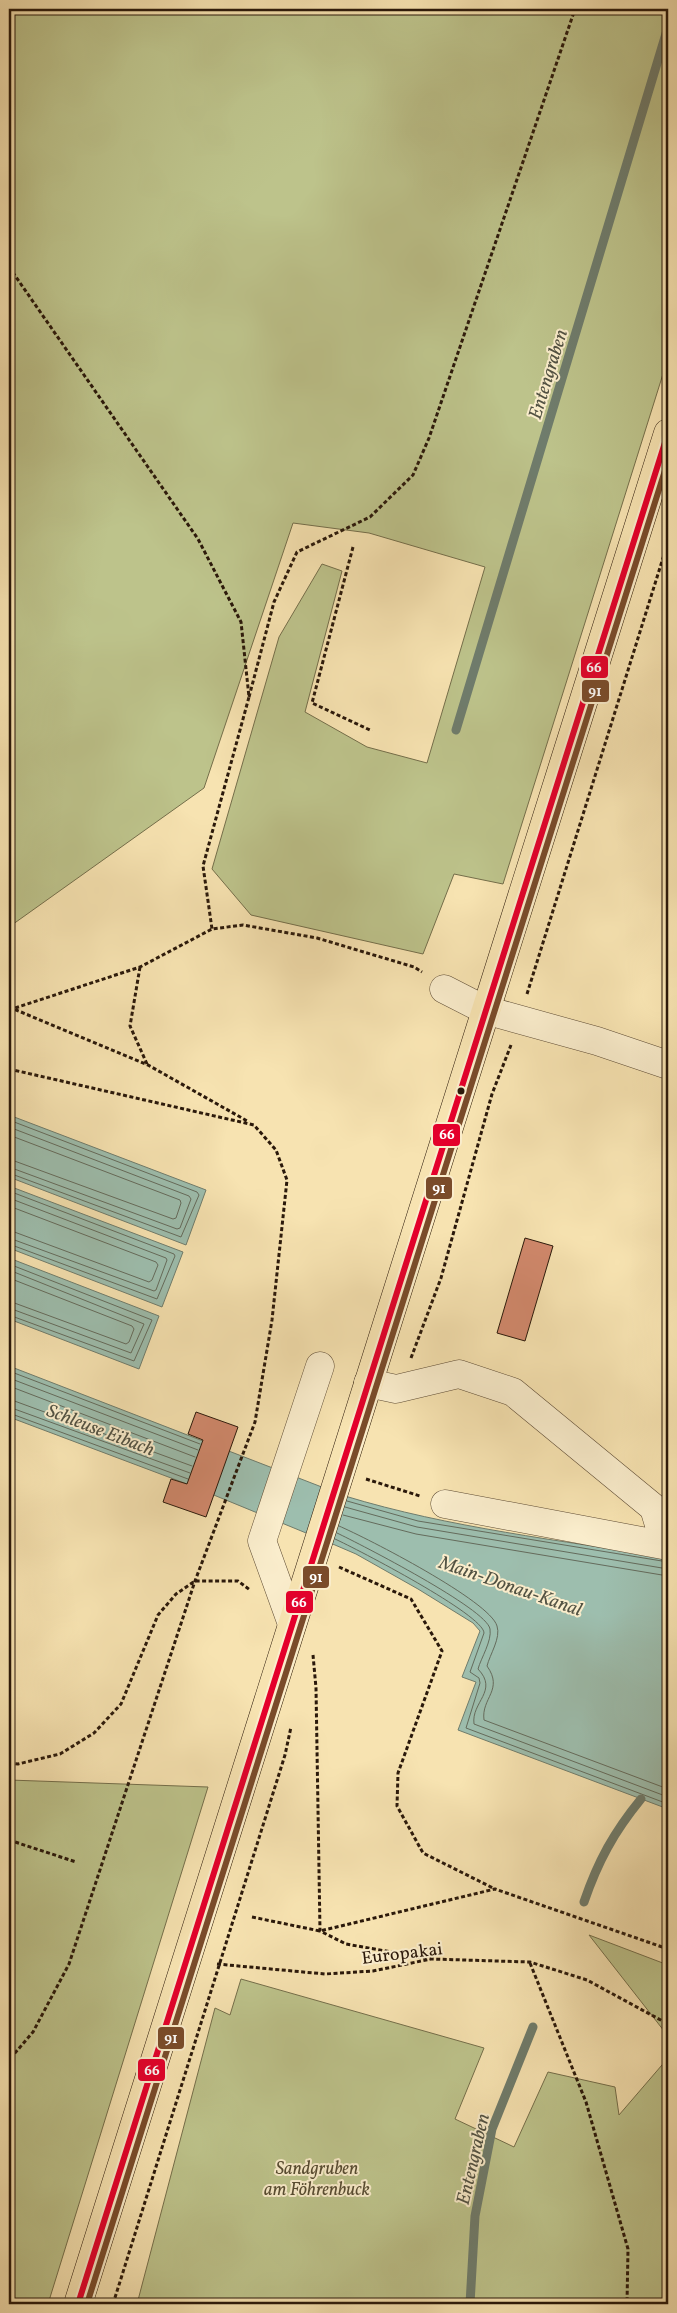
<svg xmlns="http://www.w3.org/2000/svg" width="677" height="2313" viewBox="0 0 677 2313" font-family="Vollkorn,serif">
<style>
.green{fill:#bdc38b;stroke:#746e4a}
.water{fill:#9dbeae;stroke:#6f7c6c}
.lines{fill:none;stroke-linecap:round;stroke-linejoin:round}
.shore{stroke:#646b5c;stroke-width:1}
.stream{stroke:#6f7c6c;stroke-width:9}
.building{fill:#d2896d;stroke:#2a180a}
.minor-casing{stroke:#5d4b34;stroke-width:29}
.major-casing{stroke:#2a180a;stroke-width:29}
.path{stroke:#2a180a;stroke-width:3;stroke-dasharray:4 2.5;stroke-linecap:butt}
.minor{stroke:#faedcc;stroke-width:28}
.major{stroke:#f7e3b1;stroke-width:28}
.bus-1-casing{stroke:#faedcc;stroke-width:10}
.bus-2-casing{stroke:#faedcc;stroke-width:10}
.bus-1{stroke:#e4002b;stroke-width:6}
.bus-2{stroke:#7a4b2a;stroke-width:6}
.bus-dot{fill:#2a180a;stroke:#faedcc;stroke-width:2}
.labels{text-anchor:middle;stroke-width:4;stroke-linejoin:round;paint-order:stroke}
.street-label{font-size:18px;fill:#2a180a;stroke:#faedcc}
.park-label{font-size:18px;font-style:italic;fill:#564b31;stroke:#faedcc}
.water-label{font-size:19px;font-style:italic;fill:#525243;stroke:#faedcc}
.line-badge{stroke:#faedcc;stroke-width:2}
.badge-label{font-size:14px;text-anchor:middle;font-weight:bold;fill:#fff}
</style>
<rect width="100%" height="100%" fill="#f7e3b1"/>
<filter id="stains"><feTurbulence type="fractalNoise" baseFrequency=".004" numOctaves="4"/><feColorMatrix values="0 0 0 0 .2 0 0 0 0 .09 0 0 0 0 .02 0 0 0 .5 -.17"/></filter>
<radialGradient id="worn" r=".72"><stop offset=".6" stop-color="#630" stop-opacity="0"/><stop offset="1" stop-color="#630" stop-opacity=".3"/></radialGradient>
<path class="green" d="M 9,9 L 668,9 L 668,358 L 503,884 L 454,874 L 423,954 L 251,915 L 212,869 L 279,637 L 322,564 L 342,571 L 305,712 L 367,747 L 427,763 L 485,567 L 369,533 L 293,523 L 204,788 L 9,927 Z
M 9,1780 L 208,1787 L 48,2304 L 9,2304 Z
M 589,1935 L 668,1965 L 668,2036 Z
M 241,1979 L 484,2048 L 455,2119 L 514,2147 L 548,2072 L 615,2087 L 619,2115 L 668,2058 L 668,2304 L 137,2304 L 215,2008 L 230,2015 Z"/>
<path class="water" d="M 9,1115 L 206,1190 L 186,1245 L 9,1177 Z
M 9,1186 L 183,1252 L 162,1307 L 9,1248 Z
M 9,1258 L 159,1316 L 139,1369 L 9,1319 Z
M 9,1366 L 345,1496 C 450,1528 560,1540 668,1558 L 668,1809 L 458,1730 L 476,1682 L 462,1677 L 480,1631 L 473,1623 L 418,1589 L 356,1554 L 328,1542 L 187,1484 L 9,1417 Z"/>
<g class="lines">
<path class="shore" d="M 9,1120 L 197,1192 L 199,1195 L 181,1237 L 9,1173
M 9,1127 L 189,1196 L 191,1199 L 180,1228 L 177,1229 L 9,1167
M 9,1135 L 180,1200 L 181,1203 L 176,1218 L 173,1219 L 9,1159
M 9,1191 L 174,1254 L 175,1256 L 157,1299 L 9,1244
M 9,1198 L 166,1258 L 167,1260 L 156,1290 L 154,1291 L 9,1238
M 9,1206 L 156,1262 L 158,1265 L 152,1280 L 149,1282 L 9,1230
M 9,1264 L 152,1320 L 134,1361 L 9,1315
M 9,1270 L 144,1324 L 131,1353 L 9,1308
M 9,1278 L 132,1326 L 134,1329 L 129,1342 L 126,1344 L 9,1301
M 9,1371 L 200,1444
M 9,1378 L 198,1450
M 9,1386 L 195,1457
M 9,1399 L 192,1466
M 9,1407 L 190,1473
M 9,1413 L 188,1479
M 347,1501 L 418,1521 L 668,1562
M 345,1507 L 417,1527 L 668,1569
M 343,1515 L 416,1534 L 668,1576
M 339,1526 C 367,1538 490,1601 497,1626 C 501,1638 490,1654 487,1666 C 504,1690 481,1698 484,1720 L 668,1789
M 337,1533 C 360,1544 487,1609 490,1629 C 492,1641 481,1658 478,1669 C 499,1691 471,1702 474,1724 L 668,1797
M 335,1539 C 357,1549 484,1615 484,1633 L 470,1672 L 479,1678 L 480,1683 L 466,1728 L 668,1804"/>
<path class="stream" d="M 456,730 L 668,27
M 584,1902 C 598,1861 614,1832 641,1799
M 470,2304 L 475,2216 L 492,2129 L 533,2027"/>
</g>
<path class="building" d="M 525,1238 L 553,1246 L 525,1341 L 497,1333 Z
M 196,1412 L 238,1427 L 206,1517 L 163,1502 L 171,1479 L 187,1484 L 203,1440 L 188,1434 Z"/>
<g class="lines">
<g class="minor-casing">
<path id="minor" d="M 444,989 L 485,1010 L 597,1041 L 668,1065
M 368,1383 L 396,1389 L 459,1374 L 513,1392 L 654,1508 L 665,1545
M 445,1504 L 668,1546
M 292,1624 L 262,1541 L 320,1366"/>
</g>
<g class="major-casing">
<path id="major" d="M 78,2304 L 668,433"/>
</g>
<path class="path" d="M 9,267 L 198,539 L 241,622 L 249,697 L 203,866 L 212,929
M 353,547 L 312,703 L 372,731
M 249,697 L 274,602 L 297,552 L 370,517 L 413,475 L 429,438 L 575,9
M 140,967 L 130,1026 L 147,1064
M 527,994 L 668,542
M 9,1007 L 148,1065 L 249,1122
M 9,1010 L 140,967 L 212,929 L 243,925 L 317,938 L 414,967 L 422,972
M 9,1069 L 254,1125 L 276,1150 L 287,1180 L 272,1320 L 255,1422 L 195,1581 L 69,1964 L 33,2032 L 9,2060
M 411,1358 L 441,1278 L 492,1094 L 511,1045
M 366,1479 L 420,1496
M 339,1567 L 411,1599 L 442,1651 L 398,1773 L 397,1806 L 423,1853 L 495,1889
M 313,1655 L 316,1688 L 320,1931 L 346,1944 L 431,1959
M 9,1763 L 18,1764 L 60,1754 L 94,1733 L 121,1704 L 158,1615 L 176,1594 L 195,1581 L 238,1581 L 250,1590
M 9,1840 L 76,1862
M 252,1917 L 320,1931 L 495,1889 L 668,1949
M 530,1963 L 586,2102 L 628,2249 L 627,2304
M 217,1964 L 325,1974 L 373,1971 L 431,1959 L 530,1962 L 587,1980 L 668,2024
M 113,2304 L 285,1755 L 291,1727"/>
<use href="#minor" class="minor"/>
<use href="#major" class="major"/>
<g class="bus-1-casing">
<path id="bus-1" d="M 78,2304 L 668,433"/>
</g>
<g class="bus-2-casing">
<path id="bus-2" d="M 87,2304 L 668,461"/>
</g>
<use href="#bus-1" class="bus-1"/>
<use href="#bus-2" class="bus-2"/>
</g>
<circle class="bus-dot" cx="461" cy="1091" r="4.5"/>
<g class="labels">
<g class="street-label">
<text transform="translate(402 1953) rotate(-7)" y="6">Europakai</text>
</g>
<g class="park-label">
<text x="317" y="2174">Sandgruben<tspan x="317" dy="21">am Föhrenbuck</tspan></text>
</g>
<g class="water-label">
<text transform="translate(547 374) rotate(-73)" y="7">Entengraben</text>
<text transform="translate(101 1429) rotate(21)" y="7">Schleuse Eibach</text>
<text transform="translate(511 1585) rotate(19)" y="7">Main-Donau-Kanal</text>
<text transform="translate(472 2159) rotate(-77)" y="7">Entengraben</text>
</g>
</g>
<g class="line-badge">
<rect x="580" y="655" width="29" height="24" rx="5" fill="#e4002b"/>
<rect x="581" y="679" width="29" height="24" rx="5" fill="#7a4b2a"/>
<rect x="432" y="1123" width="29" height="24" rx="5" fill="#e4002b"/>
<rect x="425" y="1176" width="28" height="24" rx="5" fill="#7a4b2a"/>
<rect x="302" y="1565" width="28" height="24" rx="5" fill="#7a4b2a"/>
<rect x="285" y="1590" width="29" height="24" rx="5" fill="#e4002b"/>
<rect x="157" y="2026" width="28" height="24" rx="5" fill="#7a4b2a"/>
<rect x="137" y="2058" width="29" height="24" rx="5" fill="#e4002b"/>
</g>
<g class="badge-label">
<text x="594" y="672">66</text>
<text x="595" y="696">91</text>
<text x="447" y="1139">66</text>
<text x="439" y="1193">91</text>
<text x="316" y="1582">91</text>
<text x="299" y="1607">66</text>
<text x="171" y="2043">91</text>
<text x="152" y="2075">66</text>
</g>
<rect width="677" height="2313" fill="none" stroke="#f7e3b1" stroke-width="30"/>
<rect x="10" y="10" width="657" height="2293" fill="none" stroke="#2a180a" stroke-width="2.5"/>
<rect x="15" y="15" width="647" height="2283" fill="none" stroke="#2a180a"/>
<rect width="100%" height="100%" filter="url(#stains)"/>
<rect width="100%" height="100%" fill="url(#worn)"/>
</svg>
